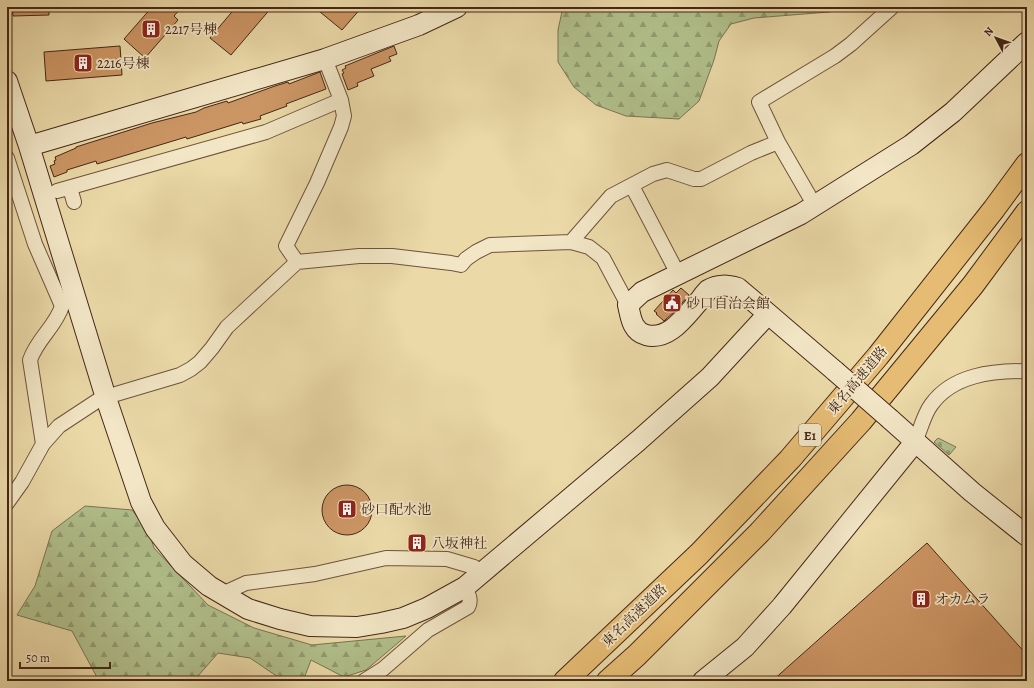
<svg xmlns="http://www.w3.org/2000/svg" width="1034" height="688" viewBox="0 0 1034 688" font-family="Alegreya,'Noto Serif JP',serif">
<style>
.forest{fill:url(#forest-firs);stroke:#7b7452}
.cemetery{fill:url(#cemetery-stones);stroke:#7b7452}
.building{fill:#cc9564;stroke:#452718}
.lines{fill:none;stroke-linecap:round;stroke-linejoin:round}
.street-casing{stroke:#6e543c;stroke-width:16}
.secondary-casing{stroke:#452718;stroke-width:22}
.highway-casing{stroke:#452718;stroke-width:24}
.street{stroke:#f2e6c6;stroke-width:14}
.secondary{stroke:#f2e6c6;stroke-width:20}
.highway{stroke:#e6bc74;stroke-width:22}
.secondary-bridge-casing{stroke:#452718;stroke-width:22;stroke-linecap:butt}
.secondary-bridge{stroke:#f2e6c6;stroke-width:20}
.labels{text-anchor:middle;stroke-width:3.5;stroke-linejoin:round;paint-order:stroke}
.shield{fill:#f2e6c6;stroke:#79604c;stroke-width:1}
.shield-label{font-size:13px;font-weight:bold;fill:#452718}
.poi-label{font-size:14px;fill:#452718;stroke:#f2e6c6;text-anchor:start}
.street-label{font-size:14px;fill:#452718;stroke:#f2e6c6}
</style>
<defs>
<pattern id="forest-firs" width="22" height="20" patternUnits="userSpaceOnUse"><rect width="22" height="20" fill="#b1c08c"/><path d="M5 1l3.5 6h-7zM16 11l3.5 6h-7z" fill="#929c71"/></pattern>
<pattern id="cemetery-stones" width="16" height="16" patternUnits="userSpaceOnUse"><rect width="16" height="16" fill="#b1c08c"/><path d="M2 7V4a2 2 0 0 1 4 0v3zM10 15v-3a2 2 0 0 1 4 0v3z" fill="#929c71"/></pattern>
</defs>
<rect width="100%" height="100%" fill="#ebd9a8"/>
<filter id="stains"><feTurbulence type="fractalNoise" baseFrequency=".005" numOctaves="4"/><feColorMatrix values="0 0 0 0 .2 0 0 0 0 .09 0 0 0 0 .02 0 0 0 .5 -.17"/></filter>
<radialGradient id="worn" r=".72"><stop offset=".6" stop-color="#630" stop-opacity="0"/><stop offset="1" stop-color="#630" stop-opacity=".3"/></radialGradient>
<path class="forest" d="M 563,7 L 848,7 L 829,12 L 754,18 L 731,24 L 719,41 L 714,60 L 699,101 L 679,119 L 626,116 L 596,105 L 574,87 L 558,62 L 558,30 Z
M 85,506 L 132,510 L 148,530 L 154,548 L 208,605 L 254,628 L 312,645 L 406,636 L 366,670 L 344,677 L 311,660 L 303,681 L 284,681 L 250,658 L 218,653 L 198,676 L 198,681 L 99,681 L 72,631 L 17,615 L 35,586 L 52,531 Z"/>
<path class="cemetery" d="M 938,438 L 956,447 L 949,455 L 934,442 Z"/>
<path class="building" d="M 12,7 L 49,7 L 49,15 L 13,16 Z
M 152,7 L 182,7 L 174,16 L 178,20 L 145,58 L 124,39 Z
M 236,7 L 272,7 L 231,55 L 210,38 Z
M 314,7 L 362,7 L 342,30 Z
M 120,46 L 122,75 L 46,81 L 44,52 Z
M 394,46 L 397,54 L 389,57 L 391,61 L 371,69 L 374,76 L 357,83 L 358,86 L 348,90 L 342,74 L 344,73 L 342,70 L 346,68 L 345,66 Z
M 320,72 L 326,89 L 286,104 L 287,106 L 260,116 L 261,119 L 243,124 L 242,122 L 187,139 L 186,137 L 97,164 L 96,161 L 67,170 L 67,172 L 54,177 L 50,166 L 55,164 L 54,161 L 56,160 L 55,157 L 76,148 L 76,147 L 152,123 L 196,112 L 204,108 L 227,101 L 228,103 L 275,86 L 288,82 L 289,84 Z
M 681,288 L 689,295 L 675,311 L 664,321 L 656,314 L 657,313 L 654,311 L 673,290 L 676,293 Z
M322 510a25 25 0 1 1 50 0a25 25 0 1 1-50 0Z
M 415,536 L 420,537 L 424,540 L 419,549 L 410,545 Z
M 927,543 L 1027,655 L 1027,673 L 1018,681 L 772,681 Z"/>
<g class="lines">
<g class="street-casing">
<path id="street" d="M 7,158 L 35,244 L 62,306 C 56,326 37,339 30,360 L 43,444
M 632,186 L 678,274
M 70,188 L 74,202
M 57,191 L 266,132 L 341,100
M 815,206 L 778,142 L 759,102 L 835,56 L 851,44 L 892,7
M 571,242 L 611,196 L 653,174 L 667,170 L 694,179 L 701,179 L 751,153 L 778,142
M 297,262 L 286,246 L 317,183 L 341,127 L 344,116 L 341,100 L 325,59
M 915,442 C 920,431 924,414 931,405 C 953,374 993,371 1027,371
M 7,503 L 22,482 L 43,444 L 59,426 L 97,401 L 116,394 L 180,375 L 191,369 L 200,362 L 212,348 L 227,327 L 297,262 L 359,256 L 392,256 L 451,263 L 461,265 L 466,259 L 476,252 L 490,245 L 571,242 L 589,247 L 603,258 L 628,305
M 222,594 L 246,583 L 315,574 L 386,558 L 447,559 L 474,567 L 480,574
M 364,681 L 383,669 L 428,630 L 468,607 C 472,600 468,594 465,587"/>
</g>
<g class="secondary-casing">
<path id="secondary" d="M 7,81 L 29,146 L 106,398 L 141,502 L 155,528 L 183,564 L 209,586 L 248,609 L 280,619 L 310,626 L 357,627 L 381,623 L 403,618 L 427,608 L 465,587 L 638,441 L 710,377 L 768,314
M 29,146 L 325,59 L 419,25 L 457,7
M 835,371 L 738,288 C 727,285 718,284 708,290 C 705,293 702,297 700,300 C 686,315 670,341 646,335 C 632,331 631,318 628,305 L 642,292 L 801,214 L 911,145 L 953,112 L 1027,42
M 890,419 L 972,492 L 1027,536
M 703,681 L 745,647 L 782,606 L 915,442"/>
</g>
<g class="highway-casing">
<path id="highway" d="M 565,681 L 699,554 L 790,459 L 878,356 L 994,209 L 1027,164
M 608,681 L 637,655 L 760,532 L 861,421 L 973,285 L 1027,212"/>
</g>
<use href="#street" class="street"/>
<use href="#secondary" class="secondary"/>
<use href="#highway" class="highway"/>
<g class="secondary-bridge-casing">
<path id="secondary-bridge" d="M 835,371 L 890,419"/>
</g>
<use href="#secondary-bridge" class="secondary-bridge"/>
</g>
<defs>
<g id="building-square" transform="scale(1)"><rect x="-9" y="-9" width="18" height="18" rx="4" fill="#8f2418" stroke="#f2e6c6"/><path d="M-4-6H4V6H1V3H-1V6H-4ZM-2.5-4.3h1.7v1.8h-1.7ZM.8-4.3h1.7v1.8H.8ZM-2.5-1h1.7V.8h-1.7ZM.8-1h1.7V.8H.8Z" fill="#fff"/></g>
<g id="civic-square" transform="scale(1)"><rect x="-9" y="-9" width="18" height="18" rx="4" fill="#8f2418" stroke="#f2e6c6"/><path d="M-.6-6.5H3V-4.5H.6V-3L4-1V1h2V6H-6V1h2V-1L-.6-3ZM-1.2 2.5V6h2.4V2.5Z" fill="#fff"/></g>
</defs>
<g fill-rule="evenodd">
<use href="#building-square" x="151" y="29"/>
<use href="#building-square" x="83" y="63"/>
<use href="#civic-square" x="672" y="303"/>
<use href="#building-square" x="347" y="509"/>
<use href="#building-square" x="417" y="543"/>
<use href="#building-square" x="921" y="599"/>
</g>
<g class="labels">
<rect class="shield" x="799" y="424" width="22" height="22" rx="3"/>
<g class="shield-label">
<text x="810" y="440">E1</text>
</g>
<g class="poi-label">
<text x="165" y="34">2217号棟</text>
<text x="97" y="68">2216号棟</text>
<text x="686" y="308">砂口自治会館</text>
<text x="361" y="514">砂口配水池</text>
<text x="431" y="548">八坂神社</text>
<text x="935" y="604">オカムラ</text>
</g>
<g class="street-label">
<text transform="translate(857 380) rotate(-50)" y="5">東名高速道路</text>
<text transform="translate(634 615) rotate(-44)" y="5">東名高速道路</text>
</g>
</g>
<rect width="1034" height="688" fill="none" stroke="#ebd9a8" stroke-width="24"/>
<rect x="8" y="8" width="1018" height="672" fill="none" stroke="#452718" stroke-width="2"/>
<rect x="12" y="12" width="1010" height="664" fill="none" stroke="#452718"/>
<g transform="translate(996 38) rotate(311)" stroke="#f2e6c6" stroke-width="3" paint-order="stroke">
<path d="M0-3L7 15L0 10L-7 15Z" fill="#452718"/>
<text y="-6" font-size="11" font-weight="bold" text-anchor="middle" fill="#452718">N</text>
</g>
<path d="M20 662v6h90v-6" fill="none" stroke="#452718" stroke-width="2"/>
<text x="26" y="662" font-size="12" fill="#452718" stroke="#f2e6c6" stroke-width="3" paint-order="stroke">50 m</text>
<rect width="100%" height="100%" filter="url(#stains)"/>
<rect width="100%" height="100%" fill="url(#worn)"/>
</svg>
